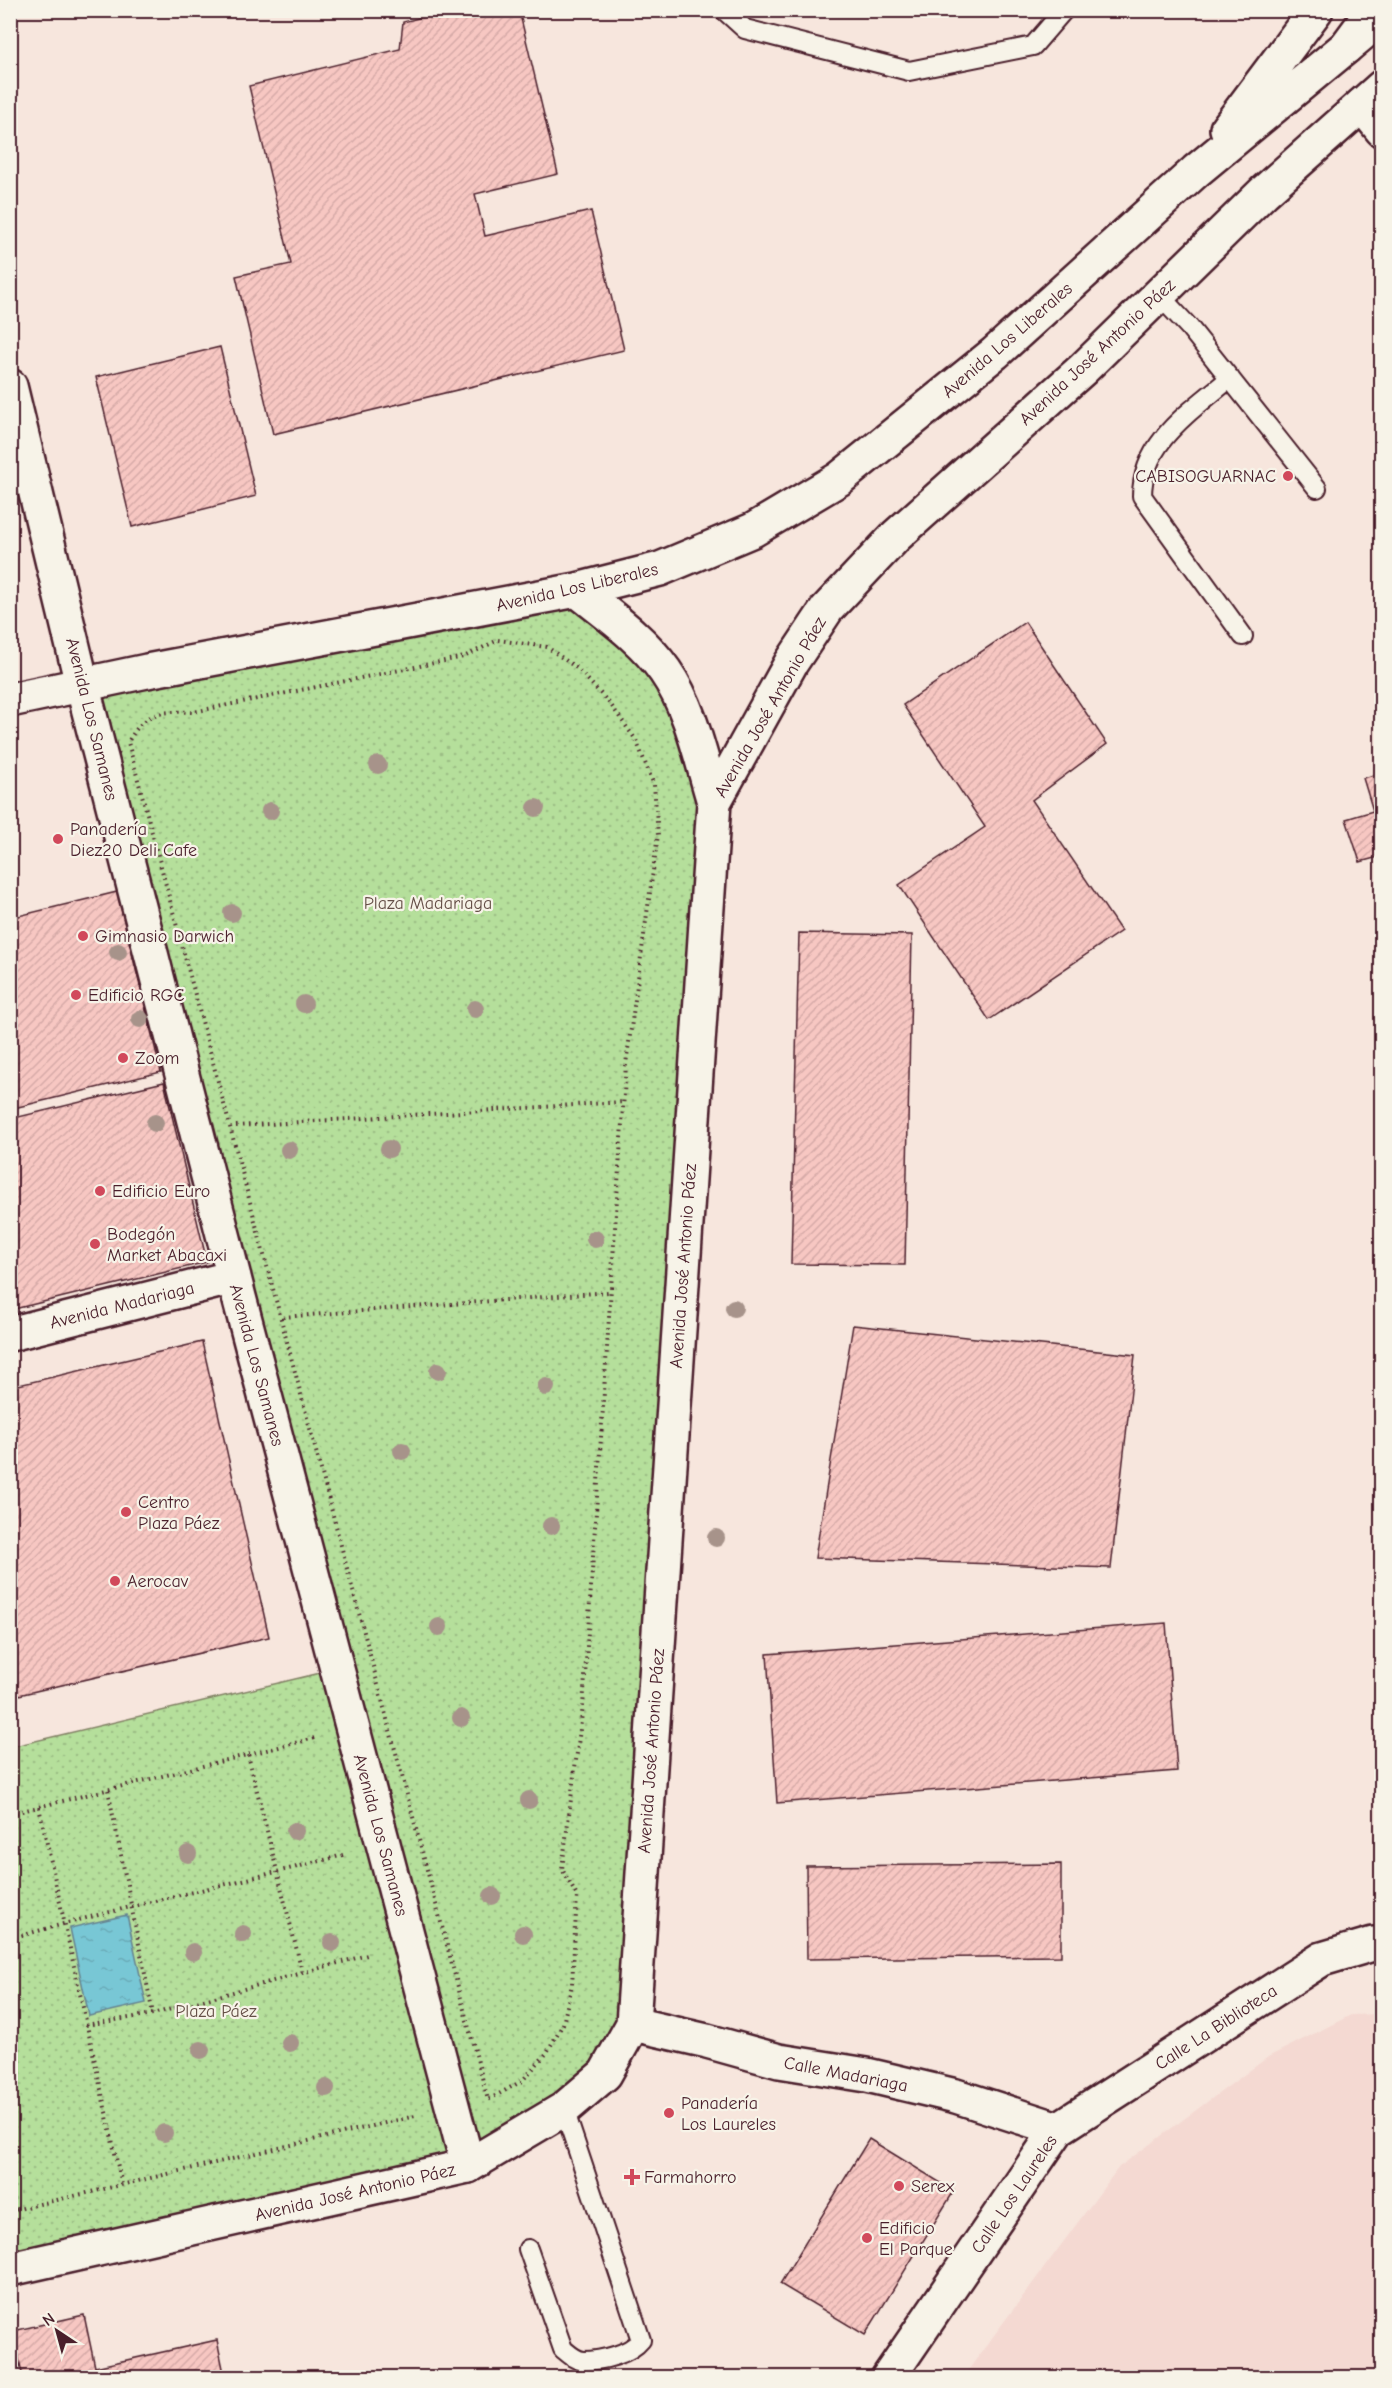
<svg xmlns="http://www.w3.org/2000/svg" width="1392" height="2388" viewBox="0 0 1392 2388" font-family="'Comic Neue',sans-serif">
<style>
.built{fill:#f4d9d2}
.park{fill:url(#park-dots);stroke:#807f63;stroke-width:1.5}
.water{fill:url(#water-ripples);stroke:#668491;stroke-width:1.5}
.building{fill:url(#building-hatch);stroke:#4a1f2b;stroke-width:1.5}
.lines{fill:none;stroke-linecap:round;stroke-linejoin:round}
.service-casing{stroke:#4a1f2b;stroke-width:22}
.minor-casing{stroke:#4a1f2b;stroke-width:38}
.secondary-casing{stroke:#4a1f2b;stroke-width:38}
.motorway-casing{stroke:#4a1f2b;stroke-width:38}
.path{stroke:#4a1f2b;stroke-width:4;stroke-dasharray:1.5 4.5;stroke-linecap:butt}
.service{stroke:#f7f3e8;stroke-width:18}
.minor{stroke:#f7f3e8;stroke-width:33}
.secondary{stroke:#f7f3e8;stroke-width:33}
.motorway{stroke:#f7f3e8;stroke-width:33}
.tree{fill:#a7938a}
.poi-dot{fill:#d1495b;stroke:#f7f3e8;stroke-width:2}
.labels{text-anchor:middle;stroke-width:4.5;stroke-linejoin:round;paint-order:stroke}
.street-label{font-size:18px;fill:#4a1f2b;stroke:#f7f3e8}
.poi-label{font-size:18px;fill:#4a1f2b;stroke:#f7f3e8;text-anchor:start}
.park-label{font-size:18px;fill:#654f47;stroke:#f7f3e8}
</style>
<defs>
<pattern id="park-dots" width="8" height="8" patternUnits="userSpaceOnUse" patternTransform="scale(1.5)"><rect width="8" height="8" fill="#b5df9b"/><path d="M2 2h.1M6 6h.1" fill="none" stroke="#9dbf86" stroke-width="1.8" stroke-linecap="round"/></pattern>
<pattern id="water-ripples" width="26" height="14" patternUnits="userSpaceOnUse" patternTransform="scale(1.5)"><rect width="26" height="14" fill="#78c7d5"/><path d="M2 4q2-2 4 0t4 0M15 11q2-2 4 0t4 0" fill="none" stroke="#69aab7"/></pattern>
<pattern id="building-hatch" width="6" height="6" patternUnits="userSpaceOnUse" patternTransform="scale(1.5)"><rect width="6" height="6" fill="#f7c7c2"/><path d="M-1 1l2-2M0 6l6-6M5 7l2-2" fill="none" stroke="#d5aaa7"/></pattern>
</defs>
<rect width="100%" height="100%" fill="#f7e6dd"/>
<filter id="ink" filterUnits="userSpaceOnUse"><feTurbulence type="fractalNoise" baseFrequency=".0167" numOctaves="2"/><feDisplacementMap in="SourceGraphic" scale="12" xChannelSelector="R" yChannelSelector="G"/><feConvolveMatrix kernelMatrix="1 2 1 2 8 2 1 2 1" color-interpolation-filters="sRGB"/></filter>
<g filter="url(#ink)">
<path class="built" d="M 1381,2014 L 1381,2377 L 963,2377 L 1119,2167 L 1268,2057 L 1351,2015 Z"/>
<path class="park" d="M 577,590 L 666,672 L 714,802 L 633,2024 L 604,2074 L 468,2166 L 11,2269 L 10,1747 L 337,1669 L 82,684 Z"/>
<path class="water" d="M 127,1915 L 146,2003 L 89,2016 L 70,1928 Z"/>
<path class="building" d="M 449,10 L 519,10 L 558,174 L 475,194 L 485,236 L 591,211 L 624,350 L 273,434 L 236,276 L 291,264 L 249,86 L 400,49 L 403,22 Z
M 220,347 L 256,496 L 132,527 L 96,377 Z
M 1025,622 L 1107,744 L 1032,800 L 1121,931 L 989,1020 L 899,885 L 985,827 L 903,705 Z
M 1382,773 L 1382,856 L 1360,862 L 1346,819 L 1373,811 L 1363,778 Z
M 117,892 L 161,1072 L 10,1109 L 10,918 Z
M 799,933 L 912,935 L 905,1265 L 791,1264 Z
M 164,1082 L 207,1262 L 10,1310 L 10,1119 Z
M 853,1325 L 1135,1355 L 1111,1568 L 815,1558 Z
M 202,1342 L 269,1637 L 10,1697 L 10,1387 Z
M 1166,1623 L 1177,1771 L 777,1803 L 767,1654 Z
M 1061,1864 L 1061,1956 L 807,1959 L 806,1866 Z
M 869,2139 L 954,2191 L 865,2335 L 780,2284 Z
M 84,2315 L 95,2367 L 217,2340 L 225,2378 L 23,2378 L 13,2331 Z"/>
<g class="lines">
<g class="service-casing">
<path id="service" d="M 724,10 L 745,29 L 909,71 L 1033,46 L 1064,10
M 1159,295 L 1189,327 L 1317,488
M 1230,378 C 1192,411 1142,441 1142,496 L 1243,636
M 528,2249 L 563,2349 C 569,2354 575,2360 583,2361 C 602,2361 630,2354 641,2340 L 564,2109"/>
</g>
<g class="minor-casing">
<path id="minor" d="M 1362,105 L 1382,130
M 10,386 L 82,684 L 239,1297 L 468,2166
M 10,1334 L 234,1277
M 633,2024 L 707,2041 L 779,2061 L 867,2075 L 956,2096 L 1058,2129
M 888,2378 L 1058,2129 L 1322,1959 L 1373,1944 L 1382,1945"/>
</g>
<g class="secondary-casing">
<path id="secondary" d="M 1227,129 L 1316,10
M 577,590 C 608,615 642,638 665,671 C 691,708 701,759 714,802
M 10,700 L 147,671 L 577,590 L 660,569 L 753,530 L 839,479 L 995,353 L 1196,171 L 1346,47 L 1363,24
M 10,2269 L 468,2166 L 564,2109 L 605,2074 L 633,2024 L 714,802 L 791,663 L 827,609 L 896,536 L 1083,369 L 1264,192 L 1382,87"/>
</g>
<g class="motorway-casing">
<path id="motorway" d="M 1346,47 L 1382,17"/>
</g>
<path class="path" d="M 498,640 L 547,647 L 578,669 L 611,705 L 636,740 L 654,785 L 658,835 L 626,1064 L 583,1706 L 562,1869 L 577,1896 L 572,1984 L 563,2024 L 546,2054 L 522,2081 L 488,2100 L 128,742 C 145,712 159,711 193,712 L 464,657 Z
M 236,1126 L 623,1102
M 283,1317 L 609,1292
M 248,1755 L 302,1971
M 108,1790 L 153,2014
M 39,1807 L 122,2185
M 10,1814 L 315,1738
M 10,1939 C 122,1906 235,1884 347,1854
M 86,2025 L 153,2014 L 371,1954
M 10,2211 L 415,2116"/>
<use href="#service" class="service"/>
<use href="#minor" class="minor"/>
<use href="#secondary" class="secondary"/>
<use href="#motorway" class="motorway"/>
</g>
<g class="tree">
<circle cx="378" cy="765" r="9"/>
<circle cx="536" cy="808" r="9"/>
<circle cx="270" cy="811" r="9"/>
<circle cx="232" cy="913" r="9"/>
<circle cx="118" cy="952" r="9"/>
<circle cx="304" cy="1004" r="9"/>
<circle cx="475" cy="1009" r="9"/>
<circle cx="140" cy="1019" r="9"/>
<circle cx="155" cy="1123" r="9"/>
<circle cx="389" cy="1149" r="9"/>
<circle cx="289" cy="1150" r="9"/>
<circle cx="595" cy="1239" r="9"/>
<circle cx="734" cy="1308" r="9"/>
<circle cx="438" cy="1371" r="9"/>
<circle cx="546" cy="1387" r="9"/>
<circle cx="402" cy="1451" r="9"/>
<circle cx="551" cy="1526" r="9"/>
<circle cx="716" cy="1538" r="9"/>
<circle cx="439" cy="1627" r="9"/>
<circle cx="461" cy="1718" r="9"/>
<circle cx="529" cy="1800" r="9"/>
<circle cx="295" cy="1831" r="9"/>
<circle cx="188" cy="1854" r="9"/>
<circle cx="492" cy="1896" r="9"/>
<circle cx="243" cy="1934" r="9"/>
<circle cx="523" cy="1934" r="9"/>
<circle cx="332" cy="1943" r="9"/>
<circle cx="193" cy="1952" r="9"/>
<circle cx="290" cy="2043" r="9"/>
<circle cx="201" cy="2050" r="9"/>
<circle cx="326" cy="2088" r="9"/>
<circle cx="164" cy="2133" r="9"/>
</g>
</g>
<g class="poi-dot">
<circle cx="1288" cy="476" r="6"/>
<circle cx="58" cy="839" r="6"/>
<circle cx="83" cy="936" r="6"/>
<circle cx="76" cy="995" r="6"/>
<circle cx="123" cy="1058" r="6"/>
<circle cx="100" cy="1191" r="6"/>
<circle cx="95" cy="1244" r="6"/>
<circle cx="126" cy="1512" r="6"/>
<circle cx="115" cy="1581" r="6"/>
<circle cx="669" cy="2113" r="6"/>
<path d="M629 2168h6v6h6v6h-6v6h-6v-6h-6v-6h6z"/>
<circle cx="899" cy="2186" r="6"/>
<circle cx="867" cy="2238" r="6"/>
</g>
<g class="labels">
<g class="street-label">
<text transform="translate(1007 340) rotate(-41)" y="6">Avenida Los Liberales</text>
<text transform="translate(1097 352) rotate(-43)" y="6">Avenida José Antonio Páez</text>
<text transform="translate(577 587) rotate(-13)" y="6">Avenida Los Liberales</text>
<text transform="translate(770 707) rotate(-60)" y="6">Avenida José Antonio Páez</text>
<text transform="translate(92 719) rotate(76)" y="6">Avenida Los Samanes</text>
<text transform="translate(683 1266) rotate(-86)" y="6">Avenida José Antonio Páez</text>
<text transform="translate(122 1305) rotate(-14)" y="6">Avenida Madariaga</text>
<text transform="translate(257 1365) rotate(75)" y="6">Avenida Los Samanes</text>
<text transform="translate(651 1751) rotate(-86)" y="6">Avenida José Antonio Páez</text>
<text transform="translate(381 1835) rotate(75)" y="6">Avenida Los Samanes</text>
<text transform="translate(1216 2027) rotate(-33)" y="6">Calle La Biblioteca</text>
<text transform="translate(846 2074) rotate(11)" y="6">Calle Madariaga</text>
<text transform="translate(355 2192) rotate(-13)" y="6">Avenida José Antonio Páez</text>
<text transform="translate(1014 2194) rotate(-56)" y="6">Calle Los Laureles</text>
</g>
<g class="poi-label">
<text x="1276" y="482" text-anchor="end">CABISOGUARNAC</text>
<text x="70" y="835">Panadería<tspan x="70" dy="21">Diez20 Deli Cafe</tspan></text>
<text x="95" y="942">Gimnasio Darwich</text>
<text x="88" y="1001">Edificio RGC</text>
<text x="135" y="1064">Zoom</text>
<text x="112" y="1197">Edificio Euro</text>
<text x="107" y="1240">Bodegón<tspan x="107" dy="21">Market Abacaxi</tspan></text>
<text x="138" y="1508">Centro<tspan x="138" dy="21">Plaza Páez</tspan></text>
<text x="127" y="1587">Aerocav</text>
<text x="681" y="2109">Panadería<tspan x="681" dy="21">Los Laureles</tspan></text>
<text x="644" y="2183">Farmahorro</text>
<text x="911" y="2192">Serex</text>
<text x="879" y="2234">Edificio<tspan x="879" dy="21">El Parque</tspan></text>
</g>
<g class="park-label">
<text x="428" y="909">Plaza Madariaga</text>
<text x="216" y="2017">Plaza Páez</text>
</g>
</g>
<rect width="1392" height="2388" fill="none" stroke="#f7f3e8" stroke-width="36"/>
<rect x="18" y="18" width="1356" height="2352" fill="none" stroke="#4a1f2b" stroke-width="2" filter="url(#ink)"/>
<g transform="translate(57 2331) rotate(324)" stroke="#f7f3e8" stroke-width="4.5" paint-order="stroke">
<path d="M0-4.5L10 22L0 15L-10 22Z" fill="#4a1f2b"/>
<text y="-9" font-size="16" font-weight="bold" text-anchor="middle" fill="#4a1f2b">N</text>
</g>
</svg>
